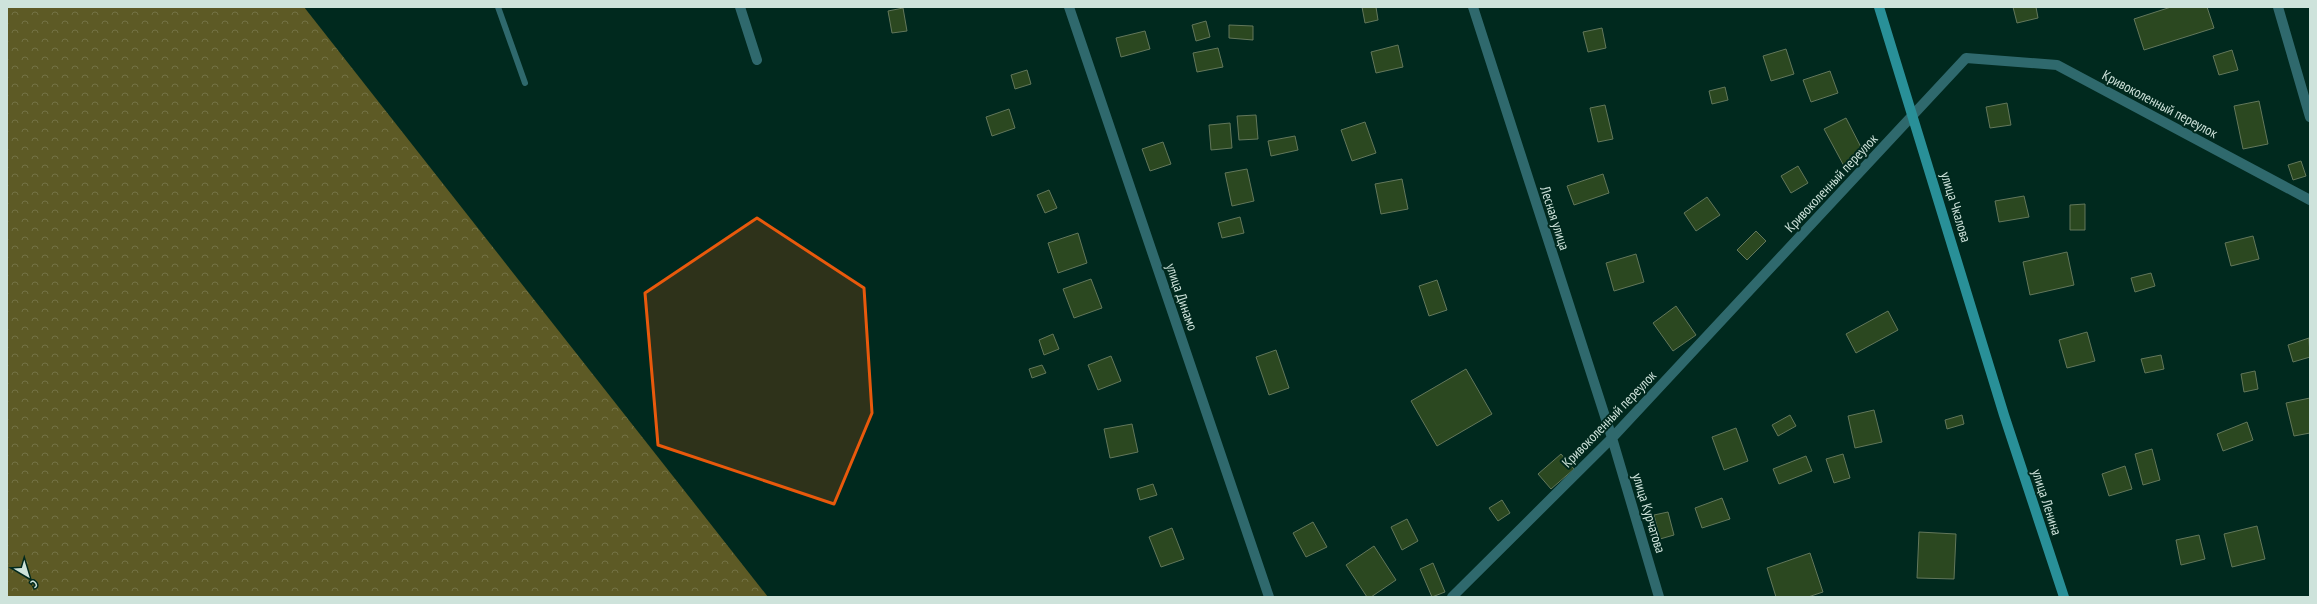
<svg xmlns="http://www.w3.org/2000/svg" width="2317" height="604" viewBox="0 0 2317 604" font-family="'PT Sans Narrow',sans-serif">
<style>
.forest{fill:url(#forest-crowns)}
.building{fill:#2b4820;stroke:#62775b}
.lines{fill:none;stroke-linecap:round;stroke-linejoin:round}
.lane{stroke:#2f696d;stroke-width:6}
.street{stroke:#2f696d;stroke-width:10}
.secondary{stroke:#299098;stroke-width:10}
.marked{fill:#e8590c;fill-opacity:0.2;stroke:#e8590c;stroke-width:3;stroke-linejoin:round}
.labels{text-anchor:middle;stroke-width:4;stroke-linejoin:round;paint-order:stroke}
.street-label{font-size:14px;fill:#cee3db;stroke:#00291e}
</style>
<defs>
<pattern id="forest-crowns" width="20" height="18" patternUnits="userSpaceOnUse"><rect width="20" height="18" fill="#5d5a25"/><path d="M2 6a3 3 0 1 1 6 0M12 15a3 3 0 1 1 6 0" fill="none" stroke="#737244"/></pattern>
</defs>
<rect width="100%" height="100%" fill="#00291e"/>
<path class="forest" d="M 7,7 L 304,7 L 768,597 L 7,597 Z"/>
<path class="building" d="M 1362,7 L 1376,7 L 1378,20 L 1365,23 Z
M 2013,7 L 2036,7 L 2038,18 L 2017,23 Z
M 2171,7 L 2207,7 L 2214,28 L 2144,50 L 2134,19 Z
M 903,8 L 907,31 L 892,33 L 888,11 Z
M 1206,21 L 1210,37 L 1196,41 L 1192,25 Z
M 1229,25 L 1253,26 L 1253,40 L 1229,38 Z
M 1602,28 L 1606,48 L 1588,52 L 1583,32 Z
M 1145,31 L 1150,49 L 1121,57 L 1116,38 Z
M 1398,45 L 1403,67 L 1376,73 L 1371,52 Z
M 1218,48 L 1223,67 L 1197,72 L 1193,53 Z
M 1786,49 L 1794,74 L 1771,81 L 1763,56 Z
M 2232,50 L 2238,70 L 2219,75 L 2213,56 Z
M 1027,70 L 1031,84 L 1015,89 L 1011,75 Z
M 1830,71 L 1838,93 L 1811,102 L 1803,80 Z
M 1725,87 L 1728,100 L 1712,104 L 1709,91 Z
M 2259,101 L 2268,144 L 2243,149 L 2234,106 Z
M 2007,103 L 2011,125 L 1990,128 L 1986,107 Z
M 1605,105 L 1613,139 L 1598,142 L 1590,108 Z
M 1009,109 L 1015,128 L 992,136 L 986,117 Z
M 1256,115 L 1258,139 L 1239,140 L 1237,116 Z
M 1846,118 L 1865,155 L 1844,166 L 1824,129 Z
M 1365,122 L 1376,153 L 1352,161 L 1341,130 Z
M 1230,123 L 1232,148 L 1211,150 L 1209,125 Z
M 1295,136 L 1298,150 L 1271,156 L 1268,141 Z
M 1163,142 L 1171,164 L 1150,171 L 1142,149 Z
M 2301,161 L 2306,176 L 2293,180 L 2288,165 Z
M 1798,166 L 1808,183 L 1791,193 L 1781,176 Z
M 1247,169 L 1254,201 L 1232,206 L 1225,173 Z
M 1603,174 L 1609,193 L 1574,205 L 1567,186 Z
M 1402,179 L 1408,209 L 1381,214 L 1375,184 Z
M 1049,190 L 1057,208 L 1045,213 L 1037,195 Z
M 2024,196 L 2029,217 L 1999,222 L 1995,201 Z
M 1707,197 L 1720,215 L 1696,231 L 1684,213 Z
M 2085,204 L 2085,230 L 2070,230 L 2070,205 Z
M 1240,217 L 1244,233 L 1222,238 L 1218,223 Z
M 1756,231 L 1766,241 L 1747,260 L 1737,250 Z
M 1078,233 L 1087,263 L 1058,273 L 1048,243 Z
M 2253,236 L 2259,259 L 2231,266 L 2225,243 Z
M 2067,252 L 2074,285 L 2030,295 L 2023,262 Z
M 1636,254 L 1644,282 L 1614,291 L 1606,263 Z
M 2151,273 L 2155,286 L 2135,292 L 2131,278 Z
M 1091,279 L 1102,308 L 1074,318 L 1063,289 Z
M 1437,280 L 1447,310 L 1429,316 L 1419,286 Z
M 1676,306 L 1696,335 L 1673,351 L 1653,323 Z
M 1888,311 L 1898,330 L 1856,353 L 1846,334 Z
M 2087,332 L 2095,361 L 2067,368 L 2059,340 Z
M 1053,334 L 1059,349 L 1044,355 L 1039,340 Z
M 2309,338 L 2310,357 L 2293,362 L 2288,345 Z
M 1276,350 L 1289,388 L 1269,395 L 1256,357 Z
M 2161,355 L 2164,369 L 2145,373 L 2141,359 Z
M 1111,356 L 1121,381 L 1098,390 L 1088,365 Z
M 1042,365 L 1046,373 L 1032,378 L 1029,369 Z
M 1466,369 L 1492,414 L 1437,446 L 1411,401 Z
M 2255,371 L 2258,389 L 2244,392 L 2241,374 Z
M 2310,398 L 2310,433 L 2294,436 L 2286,403 Z
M 1874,410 L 1882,442 L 1855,448 L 1848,416 Z
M 1790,415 L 1796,426 L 1778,436 L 1772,425 Z
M 1962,415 L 1964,424 L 1947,429 L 1945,420 Z
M 2247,422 L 2253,440 L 2223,451 L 2217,434 Z
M 1132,424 L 1138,452 L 1110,458 L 1104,429 Z
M 1736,428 L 1748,461 L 1724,470 L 1712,437 Z
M 2152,449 L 2160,480 L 2143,485 L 2135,454 Z
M 1561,454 L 1574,469 L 1551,489 L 1538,474 Z
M 1843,454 L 1850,478 L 1834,483 L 1826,459 Z
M 1806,456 L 1812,471 L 1779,484 L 1773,469 Z
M 2125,466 L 2132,489 L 2109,496 L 2102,474 Z
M 1153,484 L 1157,495 L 1140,500 L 1137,489 Z
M 1722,498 L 1730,519 L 1702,528 L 1695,508 Z
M 1502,500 L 1510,513 L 1498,521 L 1489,508 Z
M 1668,512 L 1674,535 L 1660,539 L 1654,515 Z
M 1407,519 L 1418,541 L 1402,550 L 1391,527 Z
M 1313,522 L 1327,547 L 1306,557 L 1293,533 Z
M 2257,526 L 2265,559 L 2232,567 L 2224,534 Z
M 1172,528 L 1184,559 L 1161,567 L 1149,537 Z
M 1919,532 L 1956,534 L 1954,579 L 1917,578 Z
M 2199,535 L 2205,559 L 2181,565 L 2176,540 Z
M 1374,546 L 1396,580 L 1371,597 L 1367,597 L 1346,565 Z
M 1810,553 L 1823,592 L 1808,597 L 1776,597 L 1767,568 Z
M 1433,563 L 1445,592 L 1432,597 L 1420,569 Z"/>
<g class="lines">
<path class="lane" d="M 498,7 L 525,83"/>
<path class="street" d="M 740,7 L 757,60
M 1069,7 L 1269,597
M 1473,7 L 1612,438 L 1659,597
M 2278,7 L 2310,117
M 1452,597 L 1612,438 L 1966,58 L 2057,65 L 2310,200"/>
<path class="secondary" d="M 1879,7 L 2004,415 L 2064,597"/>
</g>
<path class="marked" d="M 757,218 L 864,288 L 872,413 L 834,504 L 658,445 L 645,293 Z"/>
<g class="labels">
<g class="street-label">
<text transform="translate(2160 104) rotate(28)" y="5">Кривоколенный переулок</text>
<text transform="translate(1831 183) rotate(-47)" y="5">Кривоколенный переулок</text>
<text transform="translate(1956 207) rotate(73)" y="5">улица Чкалова</text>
<text transform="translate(1555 218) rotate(72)" y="5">Лесная улица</text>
<text transform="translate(1182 297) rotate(71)" y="5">улица Динамо</text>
<text transform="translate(1609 419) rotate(-46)" y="5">Кривоколенный переулок</text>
<text transform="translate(2047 502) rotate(72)" y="5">улица Ленина</text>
<text transform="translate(1649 513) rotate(73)" y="5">улица Курчатова</text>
</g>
</g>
<rect width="2317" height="604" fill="none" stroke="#cee3db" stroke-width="16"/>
<g transform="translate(28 576) rotate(142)" stroke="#00291e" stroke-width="3" paint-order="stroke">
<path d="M0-3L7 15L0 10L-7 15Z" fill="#cee3db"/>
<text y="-6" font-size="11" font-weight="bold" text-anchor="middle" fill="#cee3db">С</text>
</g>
</svg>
